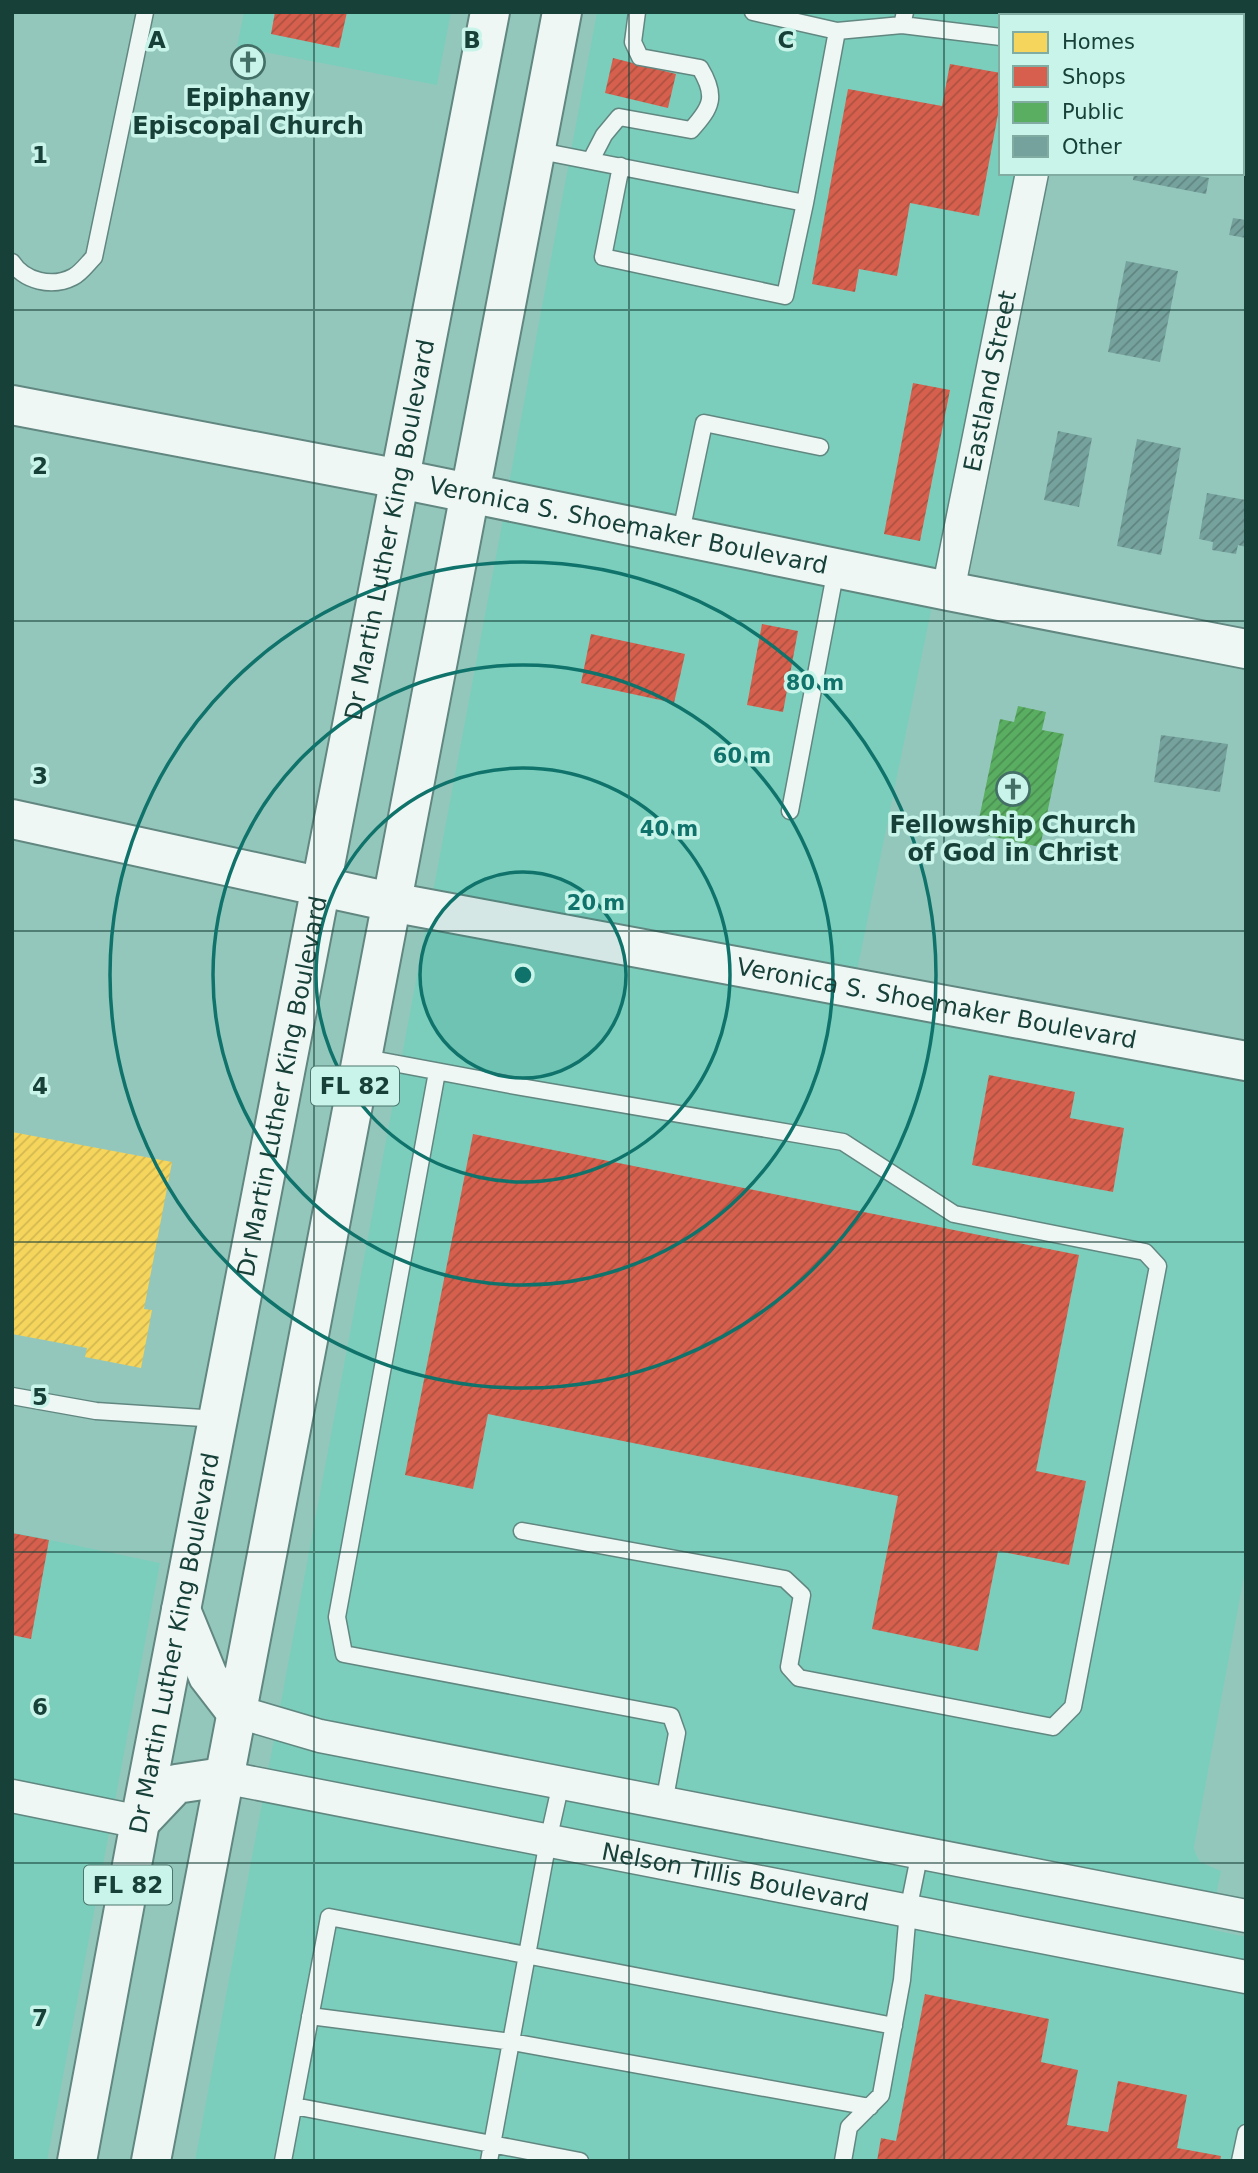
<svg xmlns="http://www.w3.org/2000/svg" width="1258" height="2173" viewBox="0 0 1258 2173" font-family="'DejaVu Sans',sans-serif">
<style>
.built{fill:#7bcebc}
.homes{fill:url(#homes-hatch)}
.shops{fill:url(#shops-hatch)}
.public{fill:url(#public-hatch)}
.building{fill:url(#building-hatch)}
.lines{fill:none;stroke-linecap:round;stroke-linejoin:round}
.service-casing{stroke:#618780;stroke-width:19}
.minor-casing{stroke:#618780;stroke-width:35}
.tertiary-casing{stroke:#618780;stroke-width:42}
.primary-casing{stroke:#618780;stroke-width:42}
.service{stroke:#eff7f5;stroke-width:16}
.minor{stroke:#eff7f5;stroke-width:32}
.tertiary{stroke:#eff7f5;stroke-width:38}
.primary{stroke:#eff7f5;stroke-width:38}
.grid{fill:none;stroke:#174038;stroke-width:2;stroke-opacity:0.55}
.ring{fill:none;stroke:#0f736b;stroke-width:3.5}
.labels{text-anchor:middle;stroke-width:7;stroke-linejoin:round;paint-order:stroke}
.shield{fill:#c8f4e9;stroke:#4c766d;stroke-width:2}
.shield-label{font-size:23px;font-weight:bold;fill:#174038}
.poi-label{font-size:24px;font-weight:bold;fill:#174038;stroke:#c8f4e9}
.street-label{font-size:24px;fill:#174038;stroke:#c8f4e9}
.grid-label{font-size:23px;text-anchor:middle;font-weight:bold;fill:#174038;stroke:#c8f4e9;stroke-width:7;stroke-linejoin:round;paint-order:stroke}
.centre{fill:#0f736b;stroke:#c8f4e9;stroke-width:3.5}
.ring-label{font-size:21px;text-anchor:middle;font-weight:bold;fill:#0f736b;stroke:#c8f4e9;stroke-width:7;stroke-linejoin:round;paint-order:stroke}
</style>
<defs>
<pattern id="homes-hatch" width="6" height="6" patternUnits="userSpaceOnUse" patternTransform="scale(1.75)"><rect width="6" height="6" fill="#f6d55c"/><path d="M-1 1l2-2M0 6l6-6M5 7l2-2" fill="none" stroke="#d2b851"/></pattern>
<pattern id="shops-hatch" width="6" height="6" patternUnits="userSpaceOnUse" patternTransform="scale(1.75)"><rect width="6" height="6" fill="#d6604d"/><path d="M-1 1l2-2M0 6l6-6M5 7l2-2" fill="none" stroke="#ad5141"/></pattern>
<pattern id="public-hatch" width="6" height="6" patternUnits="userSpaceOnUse" patternTransform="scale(1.75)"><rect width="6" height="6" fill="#5aae61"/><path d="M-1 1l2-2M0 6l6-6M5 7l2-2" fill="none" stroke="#498f51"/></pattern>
<pattern id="building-hatch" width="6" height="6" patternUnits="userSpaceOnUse" patternTransform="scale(1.75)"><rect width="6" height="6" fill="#76a29d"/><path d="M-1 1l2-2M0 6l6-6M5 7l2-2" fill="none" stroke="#608581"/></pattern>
</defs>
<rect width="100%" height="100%" fill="#94c7bc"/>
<path class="built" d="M 244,12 L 451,12 L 437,85 L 237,47 Z
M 597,12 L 1054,12 L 1053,16 L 1001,16 L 1001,173 L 1021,173 L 939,571 L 509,483 Z
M 503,519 L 932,606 L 857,971 L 433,892 Z
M 426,927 L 1167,1065 L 1246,1083 L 1246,1565 L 1194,1847 L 1195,1852 L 1200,1862 L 1221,1871 L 1209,1929 L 1246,1937 L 1246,2161 L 195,2161 Z
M 12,1532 L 160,1563 L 47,2161 L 12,2161 Z"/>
<path class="homes" d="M 12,1132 L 172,1162 L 144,1309 L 152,1310 L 141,1368 L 85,1357 L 87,1348 L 12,1334 Z"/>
<path class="shops" d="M 275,12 L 347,12 L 339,48 L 271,34 Z
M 613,58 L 676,74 L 668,108 L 605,93 Z
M 950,64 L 1001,73 L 1001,98 L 979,216 L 910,203 L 897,276 L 859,269 L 855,292 L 812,284 L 848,89 L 942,106 Z
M 913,383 L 950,390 L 920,541 L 884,534 Z
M 762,624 L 798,631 L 783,712 L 747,705 Z
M 591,634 L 685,654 L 674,703 L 581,683 Z
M 989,1075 L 1075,1092 L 1070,1118 L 1124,1128 L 1113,1192 L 972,1165 Z
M 473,1134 L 1079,1255 L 1036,1471 L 1086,1481 L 1069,1565 L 998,1551 L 978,1651 L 872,1629 L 898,1496 L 488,1414 L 473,1489 L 405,1475 Z
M 12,1533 L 49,1540 L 31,1639 L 12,1635 Z
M 925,1994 L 1049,2019 L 1041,2062 L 1078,2070 L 1067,2125 L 1108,2132 L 1118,2081 L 1187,2095 L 1177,2148 L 1221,2156 L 1220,2161 L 877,2161 L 881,2138 L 896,2141 Z"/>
<path class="public" d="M 1018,706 L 1046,712 L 1042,730 L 1064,734 L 1040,847 L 976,833 L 1000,719 L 1014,722 Z"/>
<path class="building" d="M 1164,12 L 1246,12 L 1246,63 L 1242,63 L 1242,16 L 1163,16 Z
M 1134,173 L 1199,173 L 1199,176 L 1209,178 L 1206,194 L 1133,180 Z
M 1233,218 L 1246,220 L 1246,238 L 1229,235 Z
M 1126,261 L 1178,271 L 1160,362 L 1108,352 Z
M 1058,431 L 1092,438 L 1079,507 L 1044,500 Z
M 1137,439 L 1181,448 L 1161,555 L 1117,546 Z
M 1207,493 L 1246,500 L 1246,547 L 1238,545 L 1236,554 L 1212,550 L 1213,542 L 1199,539 Z
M 1161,735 L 1228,744 L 1220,792 L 1154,782 Z"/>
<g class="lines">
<g class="service-casing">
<path id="service" d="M 753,12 L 837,31 L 902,25
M 905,12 L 902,25 L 1001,37
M 535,150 L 805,203 L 837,31
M 591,160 L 604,135 L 619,117 L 691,130 C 712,107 717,96 700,68 L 640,57 L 633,42 L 637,12
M 621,166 L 603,257 L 785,296 L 805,203
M 12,262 C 24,281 52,288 73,277 C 81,273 88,263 94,257 L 145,12
M 680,537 L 704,423 L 820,447
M 790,811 L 836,569
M 361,1057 L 521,1087 L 843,1142 L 954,1214 L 1145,1252 L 1158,1266 L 1073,1707 L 1053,1727 L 799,1678 L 789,1667 L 802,1595 L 785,1579 L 522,1531
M 437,1072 L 337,1617 L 344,1654 L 671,1716 L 677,1733 L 664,1803
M 12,1396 L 96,1411 L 218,1419
M 310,2016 L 512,2042 L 870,2107
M 294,2106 L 580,2161
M 283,2161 L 329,1917 L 894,2026
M 489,2161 L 548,1841 L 561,1783
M 843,2161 L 849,2127 L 881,2095 L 902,1980 L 908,1911 L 920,1852
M 1240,2161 L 1246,2133"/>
</g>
<g class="minor-casing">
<g id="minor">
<path d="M 1063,16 L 1064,12"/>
<path id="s1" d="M 948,591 L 1032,173"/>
<path d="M 235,1711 L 320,1736 L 1246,1916"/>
<path id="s2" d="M 223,1777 L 1246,1977"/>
<path d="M 12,1796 L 140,1822"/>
</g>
</g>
<g class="tertiary-casing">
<g id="tertiary">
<path id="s3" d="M 12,405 L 400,479 L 948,591 L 1246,649"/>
<path id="s4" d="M 12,819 L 391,902 L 1246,1061"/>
</g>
</g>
<g class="primary-casing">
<g id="primary">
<path d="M 181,1610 L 208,1676 L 235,1711"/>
<path d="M 140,1822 L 176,1784 L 223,1777"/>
<path id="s5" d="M 77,2161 L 140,1822 L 490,12"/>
<path d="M 151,2161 L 562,12"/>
</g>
</g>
<use href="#service" class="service"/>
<use href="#minor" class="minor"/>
<use href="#tertiary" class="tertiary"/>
<use href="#primary" class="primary"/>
</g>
<path class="grid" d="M 314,12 L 314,2161M 629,12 L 629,2161M 944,12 L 944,2161M 12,310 L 1246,310M 12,621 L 1246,621M 12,931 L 1246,931M 12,1242 L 1246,1242M 12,1552 L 1246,1552M 12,1863 L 1246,1863"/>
<circle cx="523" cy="975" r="103" fill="#0f736b" fill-opacity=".12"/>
<g class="ring">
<circle cx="523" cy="975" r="103"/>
<circle cx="523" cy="975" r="207"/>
<circle cx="523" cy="975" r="310"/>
<circle cx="523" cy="975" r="413"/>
</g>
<defs>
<g id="church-ring" transform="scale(1.75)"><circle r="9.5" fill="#c8f4e9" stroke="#436f66" stroke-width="1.5"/><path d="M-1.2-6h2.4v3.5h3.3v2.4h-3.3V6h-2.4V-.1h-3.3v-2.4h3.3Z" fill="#436f66"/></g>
</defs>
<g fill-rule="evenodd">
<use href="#church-ring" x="248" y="62"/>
<use href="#church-ring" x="1013" y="789"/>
</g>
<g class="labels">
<g class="shield">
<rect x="311" y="1066.5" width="88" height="39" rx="5"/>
<rect x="84" y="1865.5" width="88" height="39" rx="5"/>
</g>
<g class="shield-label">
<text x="355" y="1094">FL 82</text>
<text x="128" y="1893">FL 82</text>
</g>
<g class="poi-label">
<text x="248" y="106">Epiphany<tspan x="248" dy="28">Episcopal Church</tspan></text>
<text x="1013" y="833">Fellowship Church<tspan x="1013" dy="28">of God in Christ</tspan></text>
</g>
<g class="street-label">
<text dy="8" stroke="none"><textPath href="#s1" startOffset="214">Eastland Street</textPath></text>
<text dy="8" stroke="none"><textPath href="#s3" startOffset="628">Veronica S. Shoemaker Boulevard</textPath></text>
<text dy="8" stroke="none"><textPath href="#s5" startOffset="1661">Dr Martin Luther King Boulevard</textPath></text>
<text dy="8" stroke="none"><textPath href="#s4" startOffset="943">Veronica S. Shoemaker Boulevard</textPath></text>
<text dy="8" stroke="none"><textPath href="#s5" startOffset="1094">Dr Martin Luther King Boulevard</textPath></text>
<text dy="8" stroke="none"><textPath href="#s5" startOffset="527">Dr Martin Luther King Boulevard</textPath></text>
<text dy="8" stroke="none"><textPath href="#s2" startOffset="522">Nelson Tillis Boulevard</textPath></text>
</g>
</g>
<g class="grid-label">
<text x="157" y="48">A</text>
<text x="472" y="48">B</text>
<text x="786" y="48">C</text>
<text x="40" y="163">1</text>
<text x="40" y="474">2</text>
<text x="40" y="784">3</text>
<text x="40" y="1094">4</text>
<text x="40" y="1405">5</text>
<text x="40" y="1715">6</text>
<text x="40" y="2026">7</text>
</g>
<circle cx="523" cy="975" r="10" class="centre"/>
<g class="ring-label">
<text x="815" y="690">80 m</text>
<text x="742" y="763">60 m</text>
<text x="669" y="836">40 m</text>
<text x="596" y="910">20 m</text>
</g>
<rect width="1258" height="2173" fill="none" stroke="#174038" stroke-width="28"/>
<rect x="999" y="14" width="245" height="161" fill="#c8f4e9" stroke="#81aca2" stroke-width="2"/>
<rect x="1013" y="32" width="35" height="21" fill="#f6d55c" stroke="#81aca2" stroke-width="2"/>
<text x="1062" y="49" font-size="21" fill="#174038">Homes</text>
<rect x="1013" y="66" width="35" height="21" fill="#d6604d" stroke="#81aca2" stroke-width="2"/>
<text x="1062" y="84" font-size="21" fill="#174038">Shops</text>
<rect x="1013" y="102" width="35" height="21" fill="#5aae61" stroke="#81aca2" stroke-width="2"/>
<text x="1062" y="119" font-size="21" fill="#174038">Public</text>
<rect x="1013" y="136" width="35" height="21" fill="#76a29d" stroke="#81aca2" stroke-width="2"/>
<text x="1062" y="154" font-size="21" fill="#174038">Other</text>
</svg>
